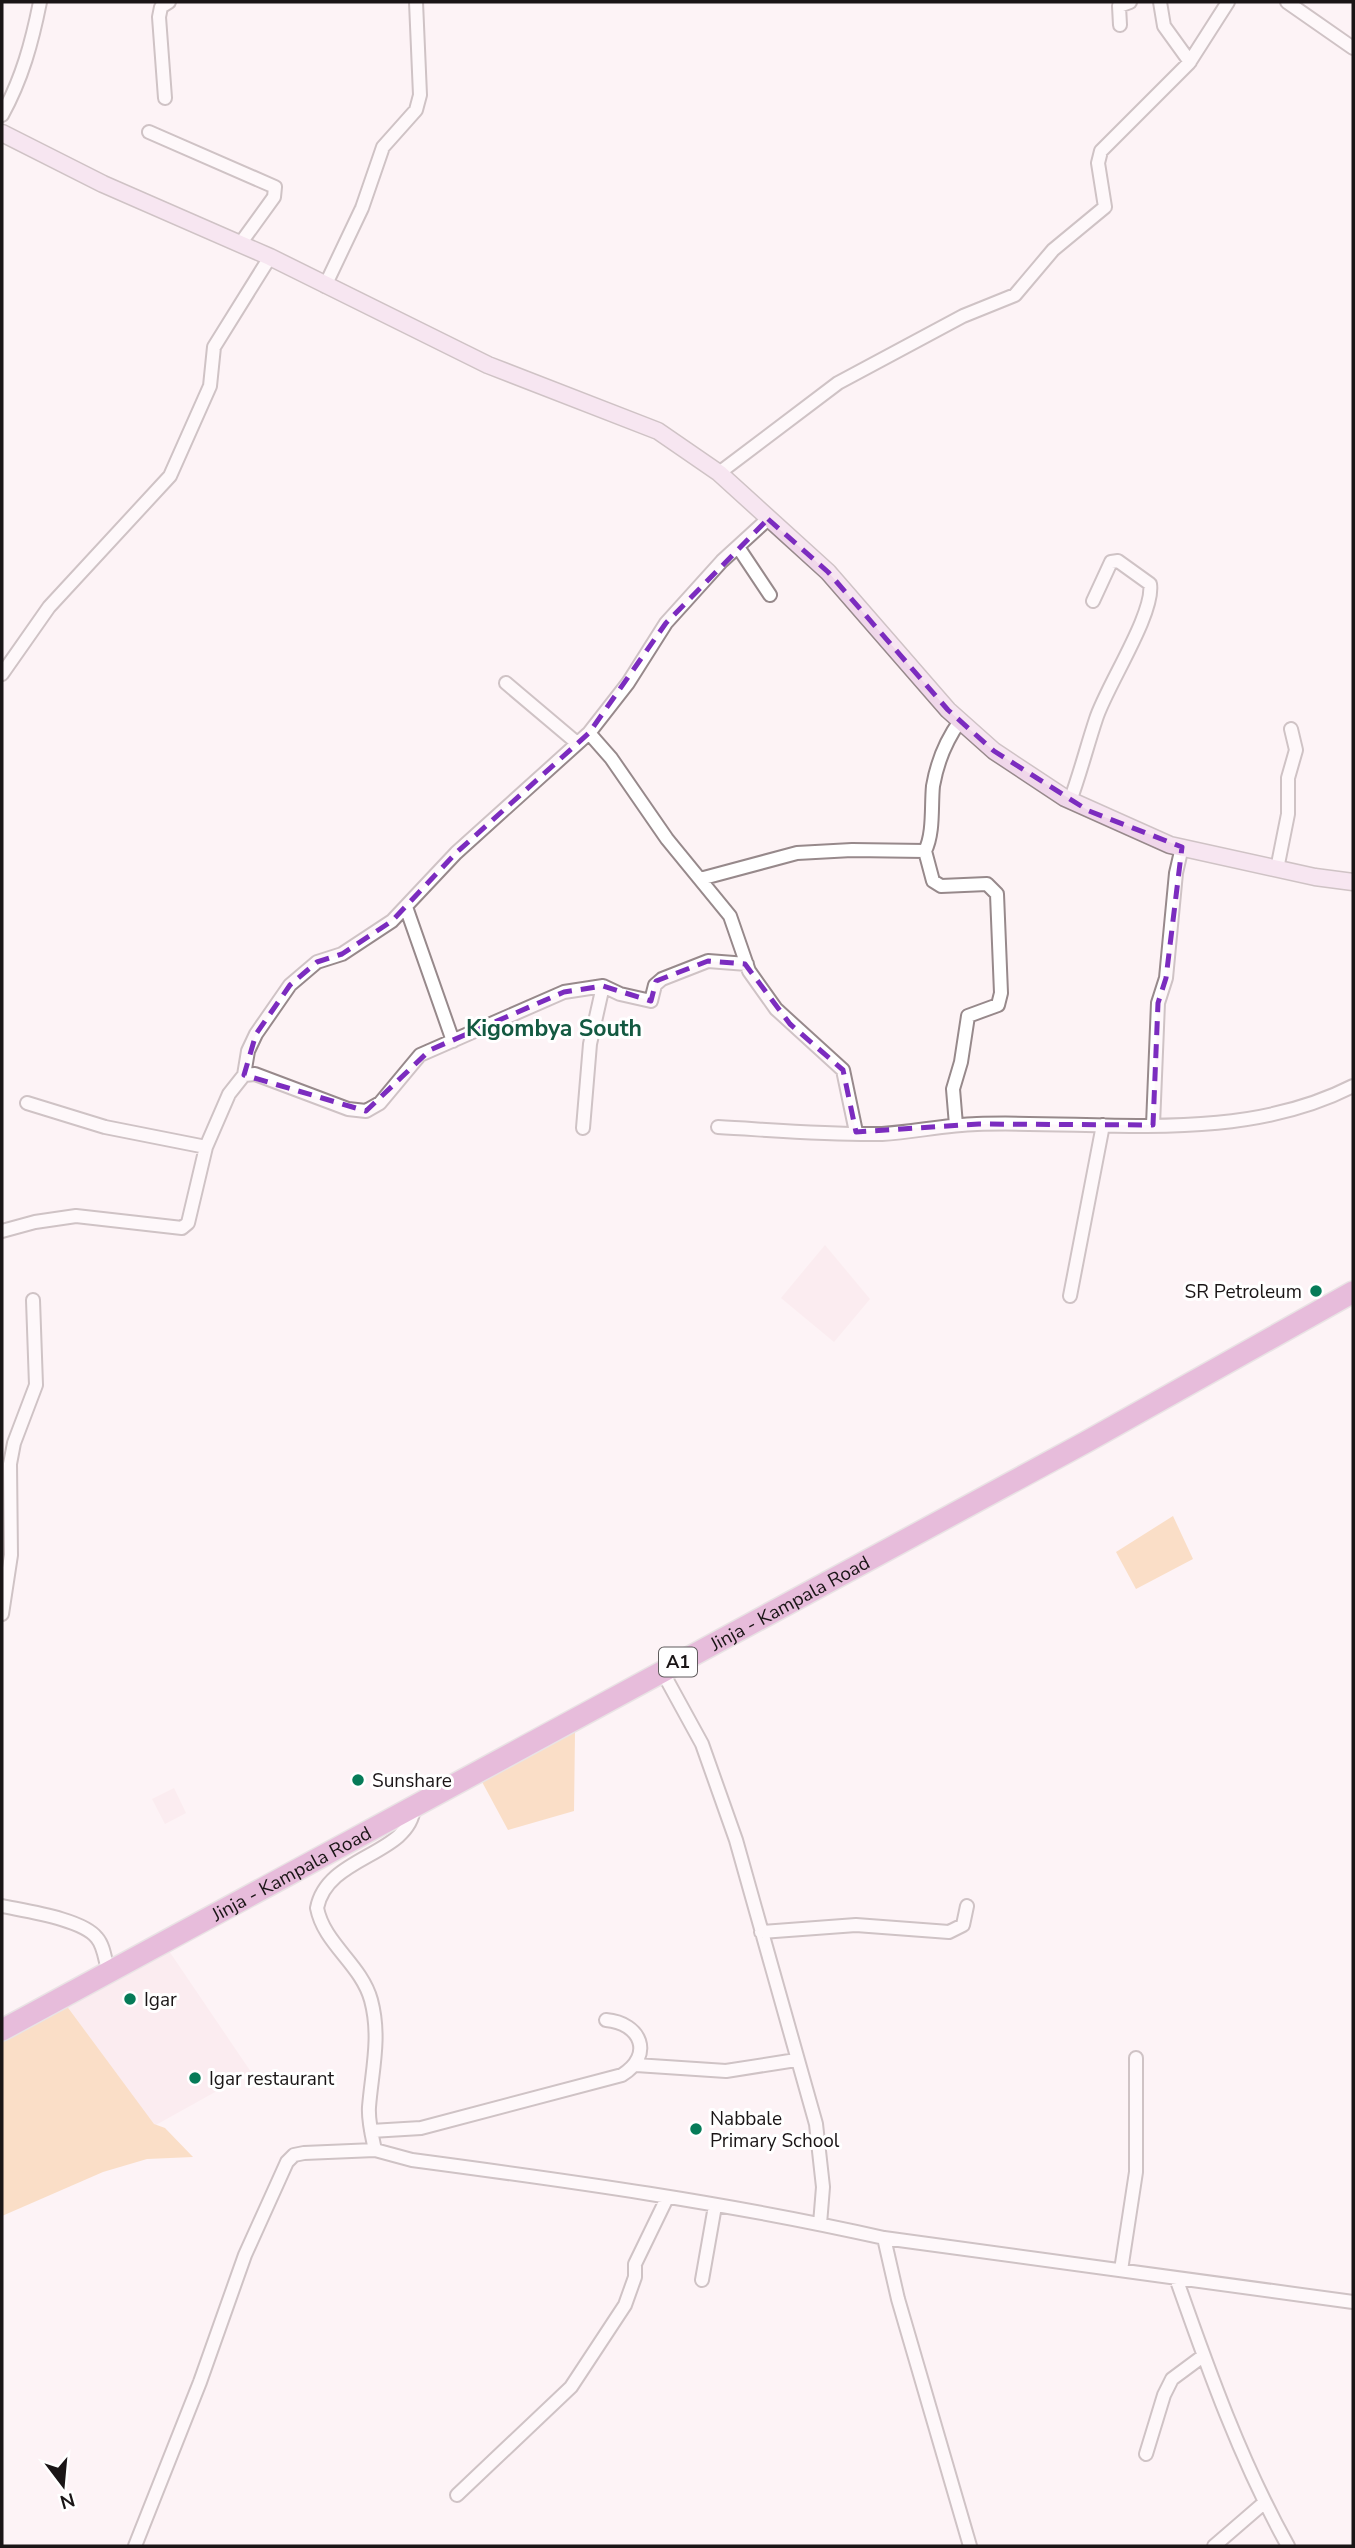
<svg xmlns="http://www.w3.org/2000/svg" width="1355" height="2548" viewBox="0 0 1355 2548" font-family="'Nunito Sans',sans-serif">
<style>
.built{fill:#f8e5e8}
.green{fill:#f6c68e}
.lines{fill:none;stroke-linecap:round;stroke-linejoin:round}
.street-casing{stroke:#97898b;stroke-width:16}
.secondary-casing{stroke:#97898b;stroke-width:19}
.highway-casing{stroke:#d1d0d0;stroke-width:24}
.street{stroke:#fff;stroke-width:12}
.secondary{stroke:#f0d7ea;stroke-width:16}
.highway{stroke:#cd7aba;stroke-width:21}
.marked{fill:none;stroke:#7b2cbf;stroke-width:5;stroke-dasharray:14 9;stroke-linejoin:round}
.poi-dot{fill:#067b58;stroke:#fff;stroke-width:2.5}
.labels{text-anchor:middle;stroke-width:6;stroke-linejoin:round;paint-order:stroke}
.shield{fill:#fff;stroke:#5f5b5c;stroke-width:2}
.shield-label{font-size:18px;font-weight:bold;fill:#1a1516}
.poi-label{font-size:19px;fill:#1a1516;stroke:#fff;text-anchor:start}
.street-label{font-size:19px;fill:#1a1516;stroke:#fff}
.quarter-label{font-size:23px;font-weight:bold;fill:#135941;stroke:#fff}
</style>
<rect width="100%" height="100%" fill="#fdf3f5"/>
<path class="built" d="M 825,1245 L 870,1299 L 834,1342 L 781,1298 Z
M 174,1788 L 186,1813 L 165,1824 L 152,1799 Z
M 167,1948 L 251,2072 L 154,2126 L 66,2005 Z"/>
<path class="green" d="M 1173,1516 L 1193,1559 L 1136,1589 L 1116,1552 Z
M 575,1732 L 574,1811 L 508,1830 L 481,1780 Z
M 66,2005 L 154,2124 L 165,2128 L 193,2157 L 147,2159 L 103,2172 L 2,2216 L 2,2040 Z"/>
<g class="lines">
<g class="street-casing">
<path id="street" d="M 1160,2 L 1164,26 L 1190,62
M 1287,2 L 1353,48
M 1120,25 L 1119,6 L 1130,2
M 165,98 L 159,17 L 161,7 L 169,2
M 2,115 C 22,79 32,42 40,2
M 149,132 L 275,187 L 274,197 L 240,244
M 325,286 L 362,208 L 383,147 L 416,110 L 420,95 L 416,2
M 719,473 L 838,383 L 963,316 L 1015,295 L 1053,250 L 1105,207 L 1098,163 L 1101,151 L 1189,63 L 1228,2
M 738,547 L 770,595
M 2,674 L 49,607 L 170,476 L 210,386 L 214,347 L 270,257
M 506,683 L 577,743
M 589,733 L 611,758 L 667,839 L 730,916 L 749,971 L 776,1009 L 843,1070 L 856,1132
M 1070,801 C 1080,774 1087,746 1096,719 C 1106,687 1155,613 1150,584 L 1118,561 L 1111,562 L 1093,601
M 925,851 L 933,881 L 941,886 L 987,884 L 997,894 L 1001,993 L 998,1005 L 968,1016 L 961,1062 L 953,1089 L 956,1125
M 1277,869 L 1288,814 L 1288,778 L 1296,750 L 1291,729
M 700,879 L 797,853 L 852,850 L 925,851 C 934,833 931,806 933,786 C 937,763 947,739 960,721
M 406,907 L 453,1041
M 244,1075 L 255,1074 L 348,1109 L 366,1111 L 380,1103 L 420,1055 L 564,992 L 603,986 L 620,994 L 651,1001 L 655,985 L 662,979 L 708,961 L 747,964
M 27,1103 L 105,1127 L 206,1147 L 229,1094 L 244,1075 L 248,1051 L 256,1034 L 290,985 L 317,962 L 342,954 L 392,921 L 456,853 L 589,733 L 628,683 L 666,623 L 722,561 L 768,519
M 1153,1125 L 1158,1003 L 1166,978 L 1176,873 L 1182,847
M 718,1127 C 772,1130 829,1135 882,1134 C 914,1132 945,1125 977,1124 C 1103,1120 1237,1145 1353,1086
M 583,1128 L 590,1044 L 603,986
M 2,1231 L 35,1222 L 76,1216 L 182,1228 L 188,1223 L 206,1147
M 1070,1296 L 1103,1125
M 2,1614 L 11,1555 L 10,1464 L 14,1443 L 36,1385 L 33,1300
M 662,1671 L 702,1744 L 736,1840 L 816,2124 L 823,2187 L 820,2224
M 414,1808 C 409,1856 327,1855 317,1908 C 324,1944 361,1964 371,2000 C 381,2037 372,2070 369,2107 C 368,2121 372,2136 375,2150 L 412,2160 C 570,2181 729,2203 884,2238 L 1353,2302
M 2,1906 C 25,1911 83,1919 97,1938 C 104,1946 105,1960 108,1970
M 761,1932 L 856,1925 L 949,1932 L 963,1925 L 967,1906
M 636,2065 L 726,2071 L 796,2060
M 371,2131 L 421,2128 L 622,2075 C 654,2055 641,2023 606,2020
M 884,2238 L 898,2299 L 970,2546
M 1121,2270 L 1136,2172 L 1136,2058
M 1176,2278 C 1208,2369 1241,2462 1288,2546
M 702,2280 L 715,2206
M 1146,2454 L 1164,2395 L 1172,2379 L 1203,2356
M 457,2495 L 571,2387 L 625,2305 L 635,2277 L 635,2264 L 667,2198
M 135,2546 L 200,2382 L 245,2255 L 287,2162 L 294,2155 L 304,2153 L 375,2150
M 1214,2546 L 1265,2502"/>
</g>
<g class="secondary-casing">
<path id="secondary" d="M 2,133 L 103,184 L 270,257 L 488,365 L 658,431 L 719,473 L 828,572 L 948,710 L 994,751 L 1065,798 L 1170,845 L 1315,877 L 1353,882"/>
</g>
<g class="highway-casing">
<g id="highway">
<path id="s1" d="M 2,2030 L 1086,1442 L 1353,1292"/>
</g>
</g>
<use href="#street" class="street"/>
<use href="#secondary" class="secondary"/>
<use href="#highway" class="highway"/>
</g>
<path d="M0 0H1355V2548H0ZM 768,519 L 828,572 L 948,710 L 994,751 L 1089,811 L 1182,847 L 1166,978 L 1158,1003 L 1153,1125 L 979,1124 L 856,1132 L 843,1070 L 790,1024 L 745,964 L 708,961 L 656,981 L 651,1001 L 603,986 L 564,992 L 430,1050 L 366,1111 L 244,1075 L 256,1034 L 290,985 L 317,962 L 342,954 L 392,921 L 456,853 L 589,733 L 666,623 Z" fill="#fdf3f5" fill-opacity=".55" fill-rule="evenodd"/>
<path class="marked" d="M 768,519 L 828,572 L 948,710 L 994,751 L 1089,811 L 1182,847 L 1166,978 L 1158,1003 L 1153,1125 L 979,1124 L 856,1132 L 843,1070 L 790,1024 L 745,964 L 708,961 L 656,981 L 651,1001 L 603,986 L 564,992 L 430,1050 L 366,1111 L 244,1075 L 256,1034 L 290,985 L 317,962 L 342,954 L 392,921 L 456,853 L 589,733 L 666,623 Z"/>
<g class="poi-dot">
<circle cx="1316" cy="1291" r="7"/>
<circle cx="358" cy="1780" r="7"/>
<circle cx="130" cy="1999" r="7"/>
<circle cx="195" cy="2078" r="7"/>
<circle cx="696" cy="2129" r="7"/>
</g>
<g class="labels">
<rect class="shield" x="659" y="1647.5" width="38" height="29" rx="5"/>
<g class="shield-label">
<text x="678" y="1668">A1</text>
</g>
<g class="poi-label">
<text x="1302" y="1298" text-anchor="end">SR Petroleum</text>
<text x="372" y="1787">Sunshare</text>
<text x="144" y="2006">Igar</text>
<text x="209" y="2085">Igar restaurant</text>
<text x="710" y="2125">Nabbale<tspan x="710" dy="22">Primary School</tspan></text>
</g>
<g class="street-label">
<text dy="7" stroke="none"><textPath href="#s1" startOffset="896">Jinja - Kampala Road</textPath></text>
<text dy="7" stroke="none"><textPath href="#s1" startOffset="329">Jinja - Kampala Road</textPath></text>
</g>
<g class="quarter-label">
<text x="554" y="1036">Kigombya South</text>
</g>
</g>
<rect width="1355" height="2548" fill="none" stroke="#1a1516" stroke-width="7"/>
<g transform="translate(63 2485) rotate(164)" stroke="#ffffff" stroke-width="5" paint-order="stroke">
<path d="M0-5L12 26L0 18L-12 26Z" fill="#1a1516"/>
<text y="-10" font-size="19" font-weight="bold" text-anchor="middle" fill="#1a1516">N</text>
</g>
</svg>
